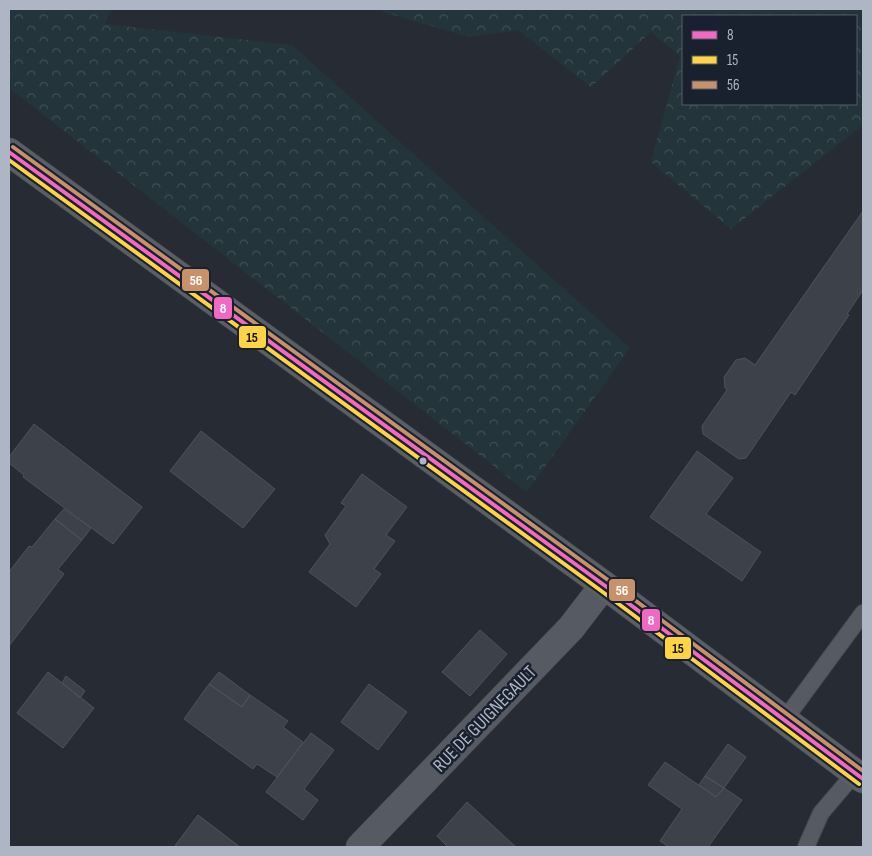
<svg xmlns="http://www.w3.org/2000/svg" width="872" height="856" viewBox="0 0 872 856" font-family="'Sofia Sans Condensed',sans-serif">
<style>
.forest{fill:url(#forest-crowns);fill-rule:evenodd}
.building{fill:#3d424a;stroke:#4d525c}
.lines{fill:none;stroke-linecap:round;stroke-linejoin:round}
.lane-casing{stroke:#44474f;stroke-width:18}
.street-casing{stroke:#44474f;stroke-width:29}
.secondary-casing{stroke:#44474f;stroke-width:29}
.lane{stroke:#565a62;stroke-width:16}
.street{stroke:#565a62;stroke-width:28}
.secondary{stroke:#595e67;stroke-width:28}
.bus-1-casing{stroke:#19202e;stroke-width:8}
.bus-2-casing{stroke:#19202e;stroke-width:8}
.bus-3-casing{stroke:#19202e;stroke-width:8}
.bus-1{stroke:#f169c3;stroke-width:4}
.bus-2{stroke:#fdd444;stroke-width:4}
.bus-3{stroke:#c7916a;stroke-width:4}
.bus-dot{fill:#aeb6c6;stroke:#19202e;stroke-width:2}
.labels{text-anchor:middle;stroke-width:5;stroke-linejoin:round;paint-order:stroke}
.street-label{font-size:19px;fill:#aeb6c6;stroke:#19202e}
.line-badge{stroke:#19202e;stroke-width:2}
.badge-label{font-size:14px;text-anchor:middle;font-weight:bold;fill:#fff}
.pale-badge-label{font-size:14px;text-anchor:middle;font-weight:bold;fill:#111}
</style>
<defs>
<pattern id="forest-crowns" width="20" height="18" patternUnits="userSpaceOnUse" patternTransform="scale(1.25)"><rect width="20" height="18" fill="#23353a"/><path d="M2 6a3 3 0 1 1 6 0M12 15a3 3 0 1 1 6 0" fill="none" stroke="#405055"/></pattern>
</defs>
<rect width="100%" height="100%" fill="#262b34"/>
<path class="forest" d="M 9,9 L 111,9 L 105,24 L 292,45 L 630,348 L 527,492 L 9,88 Z
M 381,9 L 863,9 L 863,125 L 731,229 L 651,162 L 680,56 L 651,32 L 591,87 L 518,30 L 469,37 L 383,12 ZM 683,16 L 856,16 L 856,104 L 683,104 Z"/>
<path class="building" d="M 863,211 L 863,290 L 847,314 L 849,315 L 795,395 L 791,392 L 746,458 L 739,459 L 703,434 L 702,426 L 727,390 L 725,388 L 724,377 L 736,360 L 745,358 L 755,365 Z
M 34,424 L 142,507 L 113,544 L 23,477 L 24,475 L 9,463 L 9,457 Z
M 201,431 L 275,489 L 243,528 L 170,471 Z
M 697,451 L 733,478 L 706,514 L 761,552 L 742,581 L 650,517 Z
M 362,474 L 407,507 L 386,535 L 395,541 L 374,569 L 381,574 L 356,607 L 309,572 L 330,544 L 325,535 L 346,506 L 341,503 Z
M 64,509 L 91,528 L 82,540 L 55,519 Z
M 55,519 L 82,540 L 58,569 L 64,574 L 9,646 L 9,572 L 29,546 L 32,547 Z
M 480,630 L 507,654 L 470,696 L 442,672 Z
M 48,672 L 94,708 L 63,748 L 17,713 Z
M 219,672 L 250,695 L 242,707 L 209,684 Z
M 66,676 L 85,691 L 80,698 L 62,683 Z
M 209,684 L 242,707 L 250,695 L 288,721 L 283,727 L 303,742 L 277,777 L 257,764 L 253,769 L 184,719 Z
M 369,684 L 407,712 L 378,750 L 341,722 Z
M 311,733 L 334,750 L 304,789 L 318,800 L 303,820 L 266,792 Z
M 728,744 L 746,757 L 724,788 L 705,776 Z
M 665,762 L 716,797 L 724,788 L 742,800 L 708,847 L 669,847 L 660,841 L 682,809 L 648,785 Z
M 705,776 L 724,788 L 716,797 L 699,785 Z
M 467,802 L 516,847 L 448,847 L 437,836 Z
M 198,815 L 240,847 L 174,847 Z"/>
<g class="lines">
<g class="lane-casing">
<path id="lane" d="M 785,719 L 863,613
M 806,847 L 821,813 L 855,773"/>
</g>
<g class="street-casing">
<path id="street" d="M 360,847 L 571,628 L 604,585"/>
</g>
<g class="secondary-casing">
<path id="secondary" d="M 9,152 L 604,585 L 863,779"/>
</g>
<use href="#lane" class="lane"/>
<use href="#street" class="street"/>
<use href="#secondary" class="secondary"/>
<g class="bus-1-casing">
<path id="bus-1" d="M 9,152 L 604,585 L 863,779"/>
</g>
<g class="bus-2-casing">
<path id="bus-2" d="M 9,160 L 600,590 L 859,784"/>
</g>
<g class="bus-3-casing">
<path id="bus-3" d="M 13,147 L 608,580 L 863,771"/>
</g>
<use href="#bus-1" class="bus-1"/>
<use href="#bus-2" class="bus-2"/>
<use href="#bus-3" class="bus-3"/>
</g>
<circle class="bus-dot" cx="423" cy="461" r="4.5"/>
<g class="labels">
<g class="street-label">
<text transform="translate(484 718) rotate(-46)" y="7">RUE DE GUIGNEGAULT</text>
</g>
</g>
<g class="line-badge">
<rect x="181" y="268" width="29" height="24" rx="5" fill="#c7916a"/>
<rect x="213" y="296" width="20" height="24" rx="5" fill="#f169c3"/>
<rect x="238" y="325" width="29" height="24" rx="5" fill="#fdd444"/>
<rect x="608" y="578" width="28" height="24" rx="5" fill="#c7916a"/>
<rect x="641" y="608" width="20" height="24" rx="5" fill="#f169c3"/>
<rect x="664" y="636" width="28" height="24" rx="5" fill="#fdd444"/>
</g>
<g class="badge-label">
<text x="196" y="285">56</text>
<text x="223" y="313">8</text>
<text x="622" y="595">56</text>
<text x="651" y="625">8</text>
</g>
<g class="pale-badge-label">
<text x="252" y="342">15</text>
<text x="678" y="653">15</text>
</g>
<rect width="872" height="856" fill="none" stroke="#aeb6c6" stroke-width="20"/>
<rect x="682" y="15" width="175" height="90" fill="#19202e" stroke="#555c6b"/>
<rect x="692" y="31" width="25" height="8" fill="#f169c3" stroke="#555c6b"/>
<text x="727" y="40" font-size="15" fill="#aeb6c6">8</text>
<rect x="692" y="56" width="25" height="8" fill="#fdd444" stroke="#555c6b"/>
<text x="727" y="65" font-size="15" fill="#aeb6c6">15</text>
<rect x="692" y="81" width="25" height="8" fill="#c7916a" stroke="#555c6b"/>
<text x="727" y="90" font-size="15" fill="#aeb6c6">56</text>
</svg>
